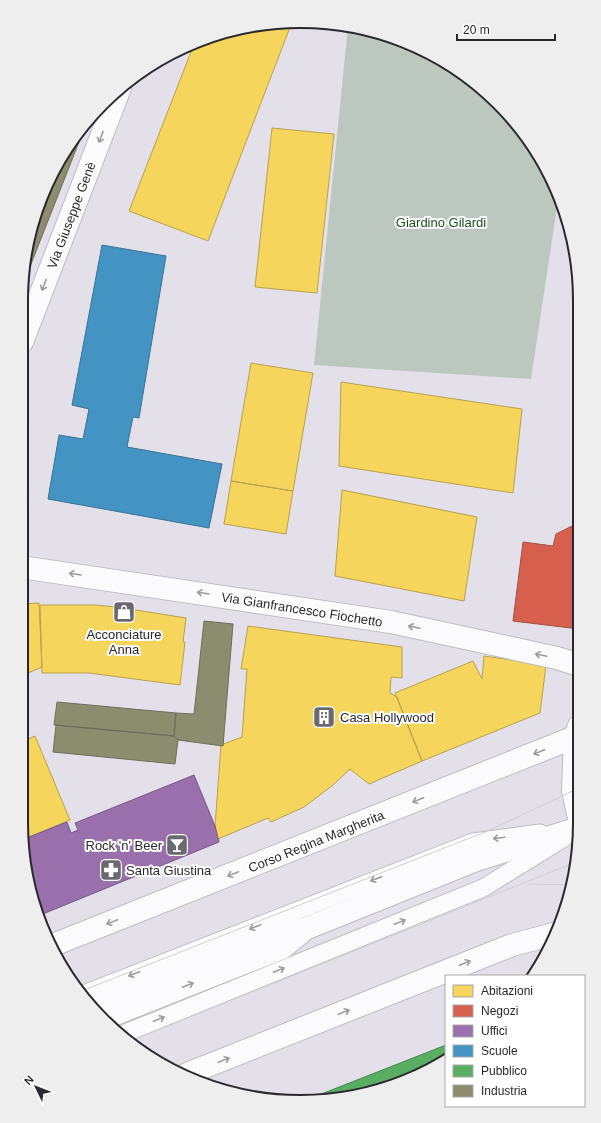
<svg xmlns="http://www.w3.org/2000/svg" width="601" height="1123" viewBox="0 0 601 1123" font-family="Helvetica,sans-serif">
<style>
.green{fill:#bcc8bf}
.homes{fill:#f6d55c;stroke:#b8a14e}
.shops{fill:#d6604d;stroke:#a24f44}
.offices{fill:#9970ab;stroke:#775a86}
.schools{fill:#4393c3;stroke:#3b7396}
.public{fill:#5aae61;stroke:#4b8652}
.industry{fill:#8c8c6e;stroke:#6e6e5b}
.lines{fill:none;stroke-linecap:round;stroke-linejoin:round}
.lane-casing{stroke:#bdbbc2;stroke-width:19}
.street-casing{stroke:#bdbbc2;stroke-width:24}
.secondary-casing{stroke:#bdbbc2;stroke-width:24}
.primary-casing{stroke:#bdbbc2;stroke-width:24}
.lane{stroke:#fbfafc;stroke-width:17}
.street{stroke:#fbfafc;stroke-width:22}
.secondary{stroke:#fbfafc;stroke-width:22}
.primary{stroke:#fbfafc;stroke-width:22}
.tram{stroke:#d0d0d2;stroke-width:1}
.oneway{stroke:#9c9c9f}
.labels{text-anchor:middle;stroke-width:4;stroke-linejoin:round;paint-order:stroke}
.street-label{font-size:13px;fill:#29282e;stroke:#fff}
.park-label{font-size:13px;fill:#15511d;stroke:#fff}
.poi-label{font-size:13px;fill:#29282e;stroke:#fff;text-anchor:start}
.rim{fill:none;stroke:#29282e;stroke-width:2}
</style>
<rect width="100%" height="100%" fill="#e3e0ea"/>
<path class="green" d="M 348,26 L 390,36 L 440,58 L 485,91 L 533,145 L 559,194 L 531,379 L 314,365 Z"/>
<path class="homes" d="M 282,22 L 292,22 L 208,241 L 129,211 L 194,44 L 228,31 Z
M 272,128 L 334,134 L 317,293 L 255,287 Z
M 251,363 L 313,373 L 293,491 L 231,481 Z
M 341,382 L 522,409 L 513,493 L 339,466 Z
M 231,481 L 293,491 L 286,534 L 224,524 Z
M 342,490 L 477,517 L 464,601 L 335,576 Z
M 39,603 L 42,667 L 21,676 L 21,604 Z
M 40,605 L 94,605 L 117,607 L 186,618 L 183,642 L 185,642 L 180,685 L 89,673 L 42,673 Z
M 248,626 L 402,647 L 402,678 L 391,677 L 390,693 L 397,697 L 422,761 L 369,784 L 350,769 L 333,785 L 304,807 L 271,822 L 268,818 L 218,839 L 215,826 L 221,745 L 242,737 L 247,669 L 241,669 Z
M 484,656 L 546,665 L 540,713 L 422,761 L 395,693 L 473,661 L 482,679 Z
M 35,736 L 70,820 L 24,839 L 21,822 L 21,742 Z"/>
<path class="shops" d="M 578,523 L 579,629 L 513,621 L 523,542 L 553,546 L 556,534 Z"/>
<path class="offices" d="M 194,775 L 215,826 L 219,842 L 38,916 L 24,839 L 67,822 L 71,833 L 78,830 L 75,823 Z"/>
<path class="schools" d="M 102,245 L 166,256 L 139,418 L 133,417 L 127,447 L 222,464 L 209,528 L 48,499 L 59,435 L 83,439 L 89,409 L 72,405 Z"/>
<path class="public" d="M 446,1045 L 446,1057 L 408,1081 L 319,1101 L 306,1100 Z"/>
<path class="industry" d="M 88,119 L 22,287 L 31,228 L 58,161 Z
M 204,621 L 233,624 L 223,746 L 178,740 L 174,736 L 176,713 L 194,714 Z
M 57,702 L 176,713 L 174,736 L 54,725 Z
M 56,725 L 174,736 L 178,740 L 175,764 L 53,752 Z"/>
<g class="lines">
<g class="lane-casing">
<path id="lane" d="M 81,995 L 473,842 L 540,833
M 123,1034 L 483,888 L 564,838"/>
</g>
<g class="street-casing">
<path id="street" d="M 22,342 L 120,88
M 21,567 L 391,622 L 557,658 L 579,665"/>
</g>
<g class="secondary-casing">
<path id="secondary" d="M 53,945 L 575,737
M 187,1074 L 512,945 L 554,934"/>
</g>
<g class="primary-casing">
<path id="primary" d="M 579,726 L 575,737 L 573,791 L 579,818
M 92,1005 L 275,934 L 307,928 L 476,860 L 579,828
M 105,1018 L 282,948 L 304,930"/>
</g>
<use href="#lane" class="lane"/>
<use href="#street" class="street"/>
<use href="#secondary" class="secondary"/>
<use href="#primary" class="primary"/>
<path class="tram" d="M 527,884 L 572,885
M 79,992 L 490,830 L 579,788
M 130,1041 L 576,862"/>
</g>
<defs><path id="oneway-shaft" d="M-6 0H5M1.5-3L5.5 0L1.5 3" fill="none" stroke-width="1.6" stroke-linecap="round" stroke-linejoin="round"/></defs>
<g class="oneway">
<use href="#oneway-shaft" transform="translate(101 137) rotate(111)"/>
<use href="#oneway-shaft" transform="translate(44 285) rotate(111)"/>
<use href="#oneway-shaft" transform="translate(75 574) rotate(-171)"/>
<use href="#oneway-shaft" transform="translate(203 593) rotate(-171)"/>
<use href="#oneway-shaft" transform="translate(414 627) rotate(-168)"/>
<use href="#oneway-shaft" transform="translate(541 655) rotate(-168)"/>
<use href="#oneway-shaft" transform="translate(539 752) rotate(158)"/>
<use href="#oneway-shaft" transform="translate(418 800) rotate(158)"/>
<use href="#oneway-shaft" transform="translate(499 838) rotate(173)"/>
<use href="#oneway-shaft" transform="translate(233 874) rotate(158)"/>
<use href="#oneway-shaft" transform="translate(376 879) rotate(159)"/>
<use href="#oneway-shaft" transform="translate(112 922) rotate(158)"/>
<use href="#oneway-shaft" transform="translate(400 922) rotate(-22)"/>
<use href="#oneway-shaft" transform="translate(255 927) rotate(159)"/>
<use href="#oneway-shaft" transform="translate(465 963) rotate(-22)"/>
<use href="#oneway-shaft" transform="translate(279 970) rotate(-22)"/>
<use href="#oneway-shaft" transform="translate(134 974) rotate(159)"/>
<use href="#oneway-shaft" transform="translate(188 985) rotate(-22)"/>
<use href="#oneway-shaft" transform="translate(344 1012) rotate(-22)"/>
<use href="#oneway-shaft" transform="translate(159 1019) rotate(-22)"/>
<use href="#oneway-shaft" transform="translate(224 1060) rotate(-22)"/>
</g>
<defs>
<g id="shop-square" transform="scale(1.15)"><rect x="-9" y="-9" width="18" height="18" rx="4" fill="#6a6870" stroke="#fff"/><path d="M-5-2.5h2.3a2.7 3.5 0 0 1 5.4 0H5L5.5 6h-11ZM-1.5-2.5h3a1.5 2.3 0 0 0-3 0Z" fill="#fff"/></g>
<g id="building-square" transform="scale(1.15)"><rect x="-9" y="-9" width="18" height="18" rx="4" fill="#6a6870" stroke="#fff"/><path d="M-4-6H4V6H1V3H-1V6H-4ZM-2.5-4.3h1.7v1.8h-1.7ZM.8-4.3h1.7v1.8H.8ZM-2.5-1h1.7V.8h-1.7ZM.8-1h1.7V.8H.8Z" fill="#fff"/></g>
<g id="bar-square" transform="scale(1.15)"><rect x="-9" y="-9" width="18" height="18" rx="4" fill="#6a6870" stroke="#fff"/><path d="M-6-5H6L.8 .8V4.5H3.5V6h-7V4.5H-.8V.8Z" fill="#fff"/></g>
<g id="pharmacy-square" transform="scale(1.15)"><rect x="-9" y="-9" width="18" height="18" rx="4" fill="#6a6870" stroke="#fff"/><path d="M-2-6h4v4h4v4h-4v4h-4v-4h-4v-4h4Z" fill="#fff"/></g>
</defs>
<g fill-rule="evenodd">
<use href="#shop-square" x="124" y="612"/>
<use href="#building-square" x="324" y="717"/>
<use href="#bar-square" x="177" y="845"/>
<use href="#pharmacy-square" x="111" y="870"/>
</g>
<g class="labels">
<g class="street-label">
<text transform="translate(71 215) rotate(-69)" y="5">Via Giuseppe Genè</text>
<text transform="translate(302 609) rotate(9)" y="5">Via Gianfrancesco Fiochetto</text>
<text transform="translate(316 841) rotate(-22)" y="5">Corso Regina Margherita</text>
</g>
<g class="park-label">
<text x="441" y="227">Giardino Gilardi</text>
</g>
<g class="poi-label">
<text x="124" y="639" text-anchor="middle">Acconciature<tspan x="124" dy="15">Anna</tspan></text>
<text x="340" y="722">Casa Hollywood</text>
<text x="162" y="850" text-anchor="end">Rock 'n' Beer</text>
<text x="126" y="875">Santa Giustina</text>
</g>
</g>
<path d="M0 0H601V1123H0ZM300 28H301A272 272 0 0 1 573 300V823A272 272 0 0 1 301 1095H300A272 272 0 0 1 28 823V300A272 272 0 0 1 300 28Z" fill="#eee" fill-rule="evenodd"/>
<path class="rim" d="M300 28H301A272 272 0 0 1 573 300V823A272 272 0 0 1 301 1095H300A272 272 0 0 1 28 823V300A272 272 0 0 1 300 28Z"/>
<rect x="445" y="975" width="140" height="132" fill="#ffffff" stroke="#a9a9ab"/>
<rect x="453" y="985" width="20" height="12" fill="#f6d55c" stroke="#a9a9ab"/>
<text x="481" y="995" font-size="12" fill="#29282e">Abitazioni</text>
<rect x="453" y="1005" width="20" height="12" fill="#d6604d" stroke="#a9a9ab"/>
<text x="481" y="1015" font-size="12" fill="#29282e">Negozi</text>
<rect x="453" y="1025" width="20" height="12" fill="#9970ab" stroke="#a9a9ab"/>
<text x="481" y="1035" font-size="12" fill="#29282e">Uffici</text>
<rect x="453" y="1045" width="20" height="12" fill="#4393c3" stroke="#a9a9ab"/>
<text x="481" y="1055" font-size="12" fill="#29282e">Scuole</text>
<rect x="453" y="1065" width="20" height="12" fill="#5aae61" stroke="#a9a9ab"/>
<text x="481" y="1075" font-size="12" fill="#29282e">Pubblico</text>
<rect x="453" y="1085" width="20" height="12" fill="#8c8c6e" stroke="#a9a9ab"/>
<text x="481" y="1095" font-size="12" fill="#29282e">Industria</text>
<g transform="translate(36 1087) rotate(313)" stroke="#ffffff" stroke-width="3" paint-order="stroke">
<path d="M0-3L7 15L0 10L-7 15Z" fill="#29282e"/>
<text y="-6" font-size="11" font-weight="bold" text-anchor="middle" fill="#29282e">N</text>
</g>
<path d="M457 34v6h98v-6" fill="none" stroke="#29282e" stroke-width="2"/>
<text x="463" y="34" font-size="12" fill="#29282e" stroke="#ffffff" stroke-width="3" paint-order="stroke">20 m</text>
</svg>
